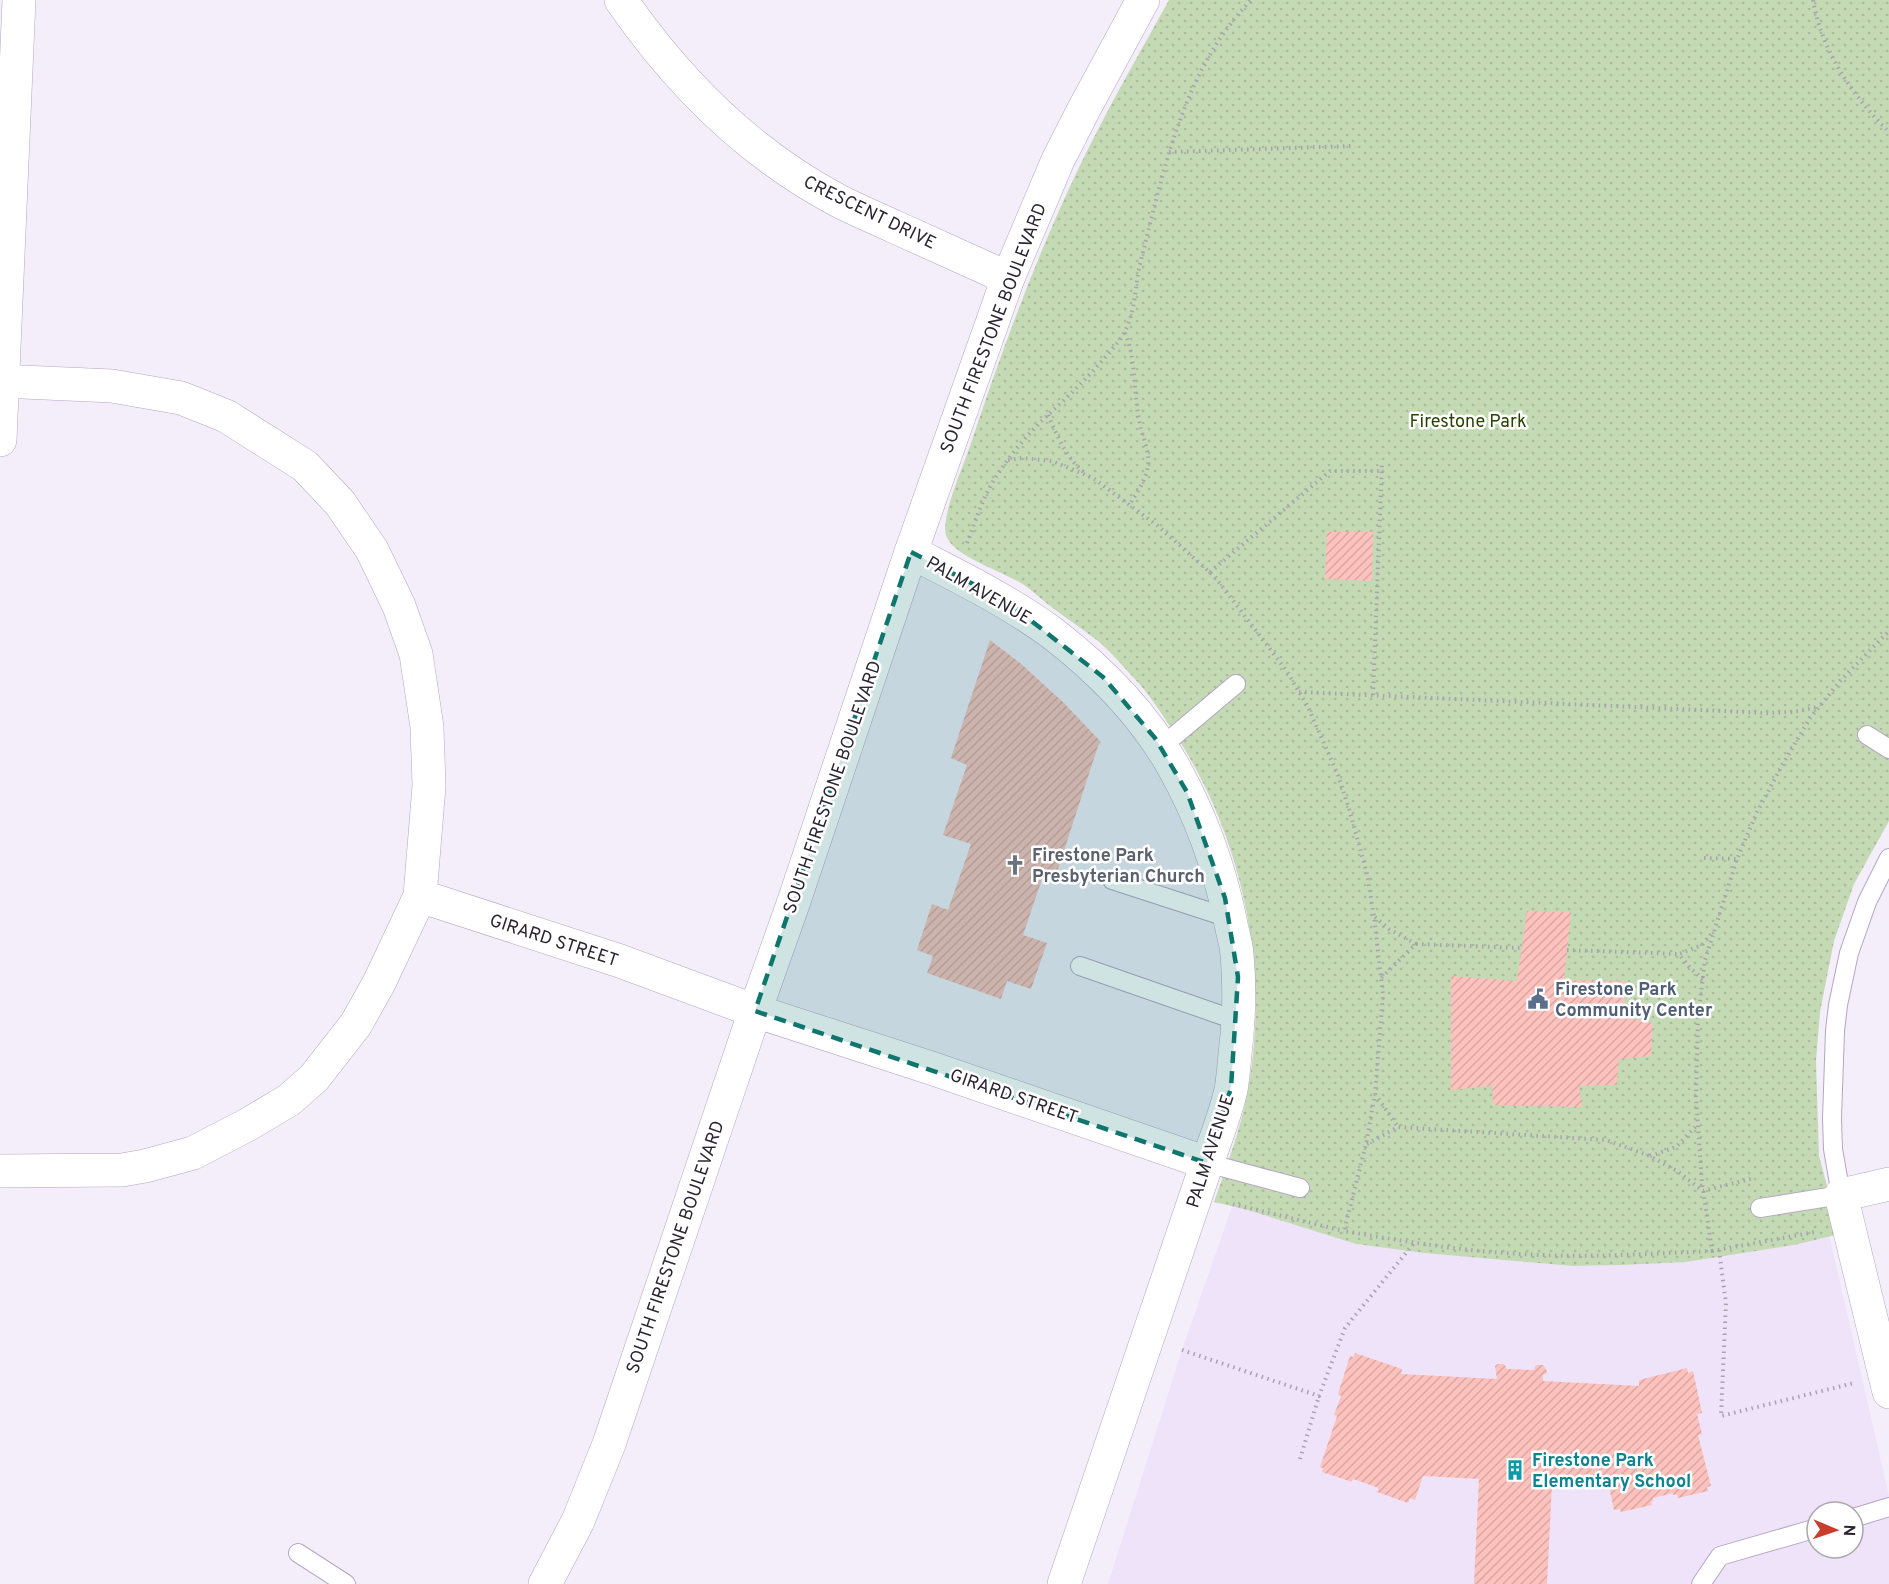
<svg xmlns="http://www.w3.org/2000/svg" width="1889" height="1584" viewBox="0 0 1889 1584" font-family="Overpass,sans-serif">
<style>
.built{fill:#efe3fa;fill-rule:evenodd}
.park{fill:url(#park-dots)}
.building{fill:url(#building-hatch)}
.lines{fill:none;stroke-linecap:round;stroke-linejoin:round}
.lane-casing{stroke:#b5a5c3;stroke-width:20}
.street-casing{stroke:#b5a5c3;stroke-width:34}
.secondary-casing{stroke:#b5a5c3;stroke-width:34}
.path{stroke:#a8a2ae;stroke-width:4;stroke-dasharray:1.5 4.5;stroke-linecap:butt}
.lane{stroke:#fff;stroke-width:18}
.street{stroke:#fff;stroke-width:33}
.secondary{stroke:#fff;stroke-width:33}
.marked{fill:#0f766e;fill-opacity:0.2;stroke:#0f766e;stroke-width:4.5;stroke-dasharray:12 8;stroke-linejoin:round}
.labels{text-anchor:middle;stroke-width:5;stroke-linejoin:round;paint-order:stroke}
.street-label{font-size:18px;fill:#2b2531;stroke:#fff}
.park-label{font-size:18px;fill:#264400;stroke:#fff}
.worship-label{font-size:18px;font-weight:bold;fill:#5b616d;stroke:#fff;text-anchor:start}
.service-label{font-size:18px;font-weight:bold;fill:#4e5e75;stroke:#fff;text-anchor:start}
.culture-label{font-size:18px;font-weight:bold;fill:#0d838f;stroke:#fff;text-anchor:start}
</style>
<defs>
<pattern id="park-dots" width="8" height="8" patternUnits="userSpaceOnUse" patternTransform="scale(1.5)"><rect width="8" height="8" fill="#c4dab4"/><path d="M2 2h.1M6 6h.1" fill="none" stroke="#a9bb9b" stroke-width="1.8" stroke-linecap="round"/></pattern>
<pattern id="building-hatch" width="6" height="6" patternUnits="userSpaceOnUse" patternTransform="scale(1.5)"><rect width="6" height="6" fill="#fdc2bd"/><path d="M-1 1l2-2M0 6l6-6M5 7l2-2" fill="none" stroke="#d9a7a3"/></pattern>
</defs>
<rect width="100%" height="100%" fill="#f4eefa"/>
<path class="built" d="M 1233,1204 L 1356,1244 L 1424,1253 L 1573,1266 L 1622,1265 L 1707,1259 L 1794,1245 L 1828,1230 L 1889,1496 L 1889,1584 L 1108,1584 L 1182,1350 ZM 1817,1512 L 1853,1512 L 1853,1548 L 1817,1548 Z"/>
<path class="park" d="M 1169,0 L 1889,0 L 1889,821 L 1854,884 L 1834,941 L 1820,1012 L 1816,1061 L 1819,1156 L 1840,1234 L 1794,1245 L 1686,1262 L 1622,1265 L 1573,1266 L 1424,1253 L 1356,1244 L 1248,1210 L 1214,1202 C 1227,1165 1241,1128 1248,1090 C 1270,970 1243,839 1177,737 C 1163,716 1150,694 1132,676 C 1121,664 1110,651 1098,641 C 1076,624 1052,609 1032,591 C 1011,572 953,559 946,535 C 941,517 962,469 969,449 C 1006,338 1047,226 1102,122 C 1123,81 1147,40 1169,0 Z"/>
<path class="building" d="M 1327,532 L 1373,532 L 1372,581 L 1325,579 Z
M 990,640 L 1020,663 L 1064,703 L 1101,742 L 1098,746 L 1056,875 L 1045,870 L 1023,935 L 1047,943 L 1031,989 L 1007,981 L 1001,999 L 927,973 L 933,956 L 917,950 L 932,904 L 948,910 L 971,844 L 943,835 L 967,765 L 951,758 Z
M 1527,911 L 1571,912 L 1564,980 L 1625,981 L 1624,1017 L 1653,1023 L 1651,1056 L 1619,1059 L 1617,1085 L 1579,1086 L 1582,1107 L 1493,1105 L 1492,1086 L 1451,1090 L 1451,976 L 1517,981 Z
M 1355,1353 L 1402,1369 L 1401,1374 L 1497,1379 L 1495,1366 L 1498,1364 L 1504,1364 L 1507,1369 L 1534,1370 L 1536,1365 L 1543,1365 L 1547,1371 L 1547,1373 L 1543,1375 L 1543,1381 L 1639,1386 L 1639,1380 L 1687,1368 L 1688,1373 L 1693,1371 L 1702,1413 L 1697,1414 L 1702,1434 L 1698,1435 L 1711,1486 L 1707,1487 L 1708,1491 L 1678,1498 L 1677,1494 L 1673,1495 L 1673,1493 L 1653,1498 L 1653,1501 L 1651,1502 L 1652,1505 L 1621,1512 L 1620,1509 L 1614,1510 L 1609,1487 L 1552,1484 L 1547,1584 L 1474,1584 L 1479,1479 L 1423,1476 L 1415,1500 L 1410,1498 L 1408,1503 L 1377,1492 L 1379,1488 L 1353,1479 L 1352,1482 L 1322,1472 L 1323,1468 L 1320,1467 L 1337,1416 L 1334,1415 L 1341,1396 L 1338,1394 L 1350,1356 L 1354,1357 Z"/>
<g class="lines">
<g class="lane-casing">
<path id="lane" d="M 1867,735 L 1889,749
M 1161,747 L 1236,684
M 1112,880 L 1229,918
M 1080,966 L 1238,1021
M 1207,1163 L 1300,1188
M 1760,1208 L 1841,1195 L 1833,1149 L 1832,1118 L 1835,1031 L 1838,1005 L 1849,953 L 1867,902 L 1889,858
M 1853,1518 L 1889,1507
M 298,1553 L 346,1584
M 1701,1584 L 1720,1556 L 1817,1528"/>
</g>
<g class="street-casing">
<path id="street" d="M 621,0 C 677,81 749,153 837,200 C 856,210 876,218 895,227 C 933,244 970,261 1008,278
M 0,381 L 112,386 L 181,398 L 226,416 L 305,466 L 340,503 L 372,550 L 399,606 L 416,654 L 427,727 L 429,786 L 420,896 L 379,983 L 356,1024 L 314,1078 L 289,1100 L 247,1125 L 193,1153 L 145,1166 L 122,1170 L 0,1171
M 911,552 C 959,577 1007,600 1052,633 C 1099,669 1144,715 1173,766 C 1200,814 1219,866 1230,919 C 1232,931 1236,942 1237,954 C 1240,987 1239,1021 1235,1054 C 1234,1066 1233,1078 1231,1090 C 1225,1115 1216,1139 1207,1163 L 1064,1584
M 420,896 L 620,961 L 755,1011 L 931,1068 L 1207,1163
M 1889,1184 L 1841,1195 L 1889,1392"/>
</g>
<g class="secondary-casing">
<path id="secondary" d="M 0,440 L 19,0
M 545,1584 L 578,1521 L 609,1444 L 755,1011 L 793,904 L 911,552 L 1008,278 L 1058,160 L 1084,109 L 1143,0"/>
</g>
<path class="path" d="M 1813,0 C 1822,52 1852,95 1889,132
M 1169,152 L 1352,146
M 1125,333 C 1137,359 1133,400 1141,429 C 1144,441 1150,454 1148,466 C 1146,480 1137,492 1130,504
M 1048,415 C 1058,437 1066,459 1086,474
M 1008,460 L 1022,458 L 1052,461 L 1093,478 L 1158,526 L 1215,577 L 1286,670 L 1308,707 L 1338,775 L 1350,812 L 1367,874 L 1374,916 L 1383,995 L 1375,1094 L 1366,1144 L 1344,1231 C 1403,1241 1461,1251 1521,1254 C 1585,1258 1649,1254 1712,1251 L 1702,1183 L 1696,1097 L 1698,1018 L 1705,960 L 1737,859 L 1757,812 L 1784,762 L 1810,718 L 1819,707 L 1840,681 L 1889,631
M 967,543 C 974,525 980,506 989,489 C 1002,464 1028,433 1049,414 C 1070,395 1090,375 1109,353 C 1115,346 1121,339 1125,331 C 1136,310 1135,283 1141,260 C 1164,170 1183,70 1251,0
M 1210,572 L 1330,471 L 1382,471
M 1299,692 L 1768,713 L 1792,712 L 1818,707
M 1373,695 L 1382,464
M 1704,858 L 1737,859
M 1375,917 L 1389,929 L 1416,944 L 1381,978
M 1416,944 L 1522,948
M 1567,950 L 1679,954
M 1703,979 L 1690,968 L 1679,954 L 1702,945 L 1713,932
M 1375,1094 L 1398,1127
M 1367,1144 L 1398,1127 L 1606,1140 L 1650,1156 L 1677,1171 L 1703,1191 L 1754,1178
M 1650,1156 L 1676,1147 L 1697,1125
M 1233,1204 L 1344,1231
M 1719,1250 L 1726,1303 L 1721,1416 L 1854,1383
M 1712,1251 L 1815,1232
M 1182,1350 L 1319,1396 L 1345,1328 L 1414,1243
M 1300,1459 L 1319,1396"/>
<use href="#lane" class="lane"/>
<use href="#street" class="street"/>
<use href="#secondary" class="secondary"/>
</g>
<path class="marked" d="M 911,552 L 1006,601 L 1103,677 L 1155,738 L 1187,792 L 1225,898 L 1238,977 L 1231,1088 L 1207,1163 L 755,1011 Z"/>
<defs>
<g id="church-bare" transform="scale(1.62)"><path d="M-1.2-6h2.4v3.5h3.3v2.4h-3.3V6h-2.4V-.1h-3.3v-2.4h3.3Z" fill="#6b7280" stroke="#fff" stroke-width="2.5" paint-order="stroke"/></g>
<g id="civic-bare" transform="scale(1.62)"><path d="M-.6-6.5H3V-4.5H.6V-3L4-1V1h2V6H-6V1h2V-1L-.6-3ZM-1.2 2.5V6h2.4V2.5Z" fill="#5c6f8a" stroke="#fff" stroke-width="2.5" paint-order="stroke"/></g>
<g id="building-bare" transform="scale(1.62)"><path d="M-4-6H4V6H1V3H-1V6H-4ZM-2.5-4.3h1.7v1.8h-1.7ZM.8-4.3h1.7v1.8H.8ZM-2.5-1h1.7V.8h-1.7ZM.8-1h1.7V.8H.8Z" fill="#0f9aa8" stroke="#fff" stroke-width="2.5" paint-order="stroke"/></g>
</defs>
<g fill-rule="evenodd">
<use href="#church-bare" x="1015" y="865"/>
<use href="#civic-bare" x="1538" y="999"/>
<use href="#building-bare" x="1515" y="1470"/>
</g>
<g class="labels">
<g class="street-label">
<text transform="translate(870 212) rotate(26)" y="6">CRESCENT DRIVE</text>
<text transform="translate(993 328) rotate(-69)" y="6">SOUTH FIRESTONE BOULEVARD</text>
<text transform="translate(979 590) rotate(30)" y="6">PALM AVENUE</text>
<text transform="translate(832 787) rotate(-71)" y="6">SOUTH FIRESTONE BOULEVARD</text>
<text transform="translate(554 940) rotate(18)" y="6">GIRARD STREET</text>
<text transform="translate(1014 1096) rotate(19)" y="6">GIRARD STREET</text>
<text transform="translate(1210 1151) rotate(-72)" y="6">PALM AVENUE</text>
<text transform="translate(675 1247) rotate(-71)" y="6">SOUTH FIRESTONE BOULEVARD</text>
</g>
<g class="park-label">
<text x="1468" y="427">Firestone Park</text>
</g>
<g class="worship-label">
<text x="1032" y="861">Firestone Park<tspan x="1032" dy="21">Presbyterian Church</tspan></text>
</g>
<g class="service-label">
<text x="1555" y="995">Firestone Park<tspan x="1555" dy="21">Community Center</tspan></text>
</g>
<g class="culture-label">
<text x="1532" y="1466">Firestone Park<tspan x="1532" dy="21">Elementary School</tspan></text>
</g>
</g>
<g transform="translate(1835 1530) rotate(92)"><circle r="28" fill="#ffffff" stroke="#aaa8ad" stroke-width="1.5"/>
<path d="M0-4.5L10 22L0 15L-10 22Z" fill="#ca3d2d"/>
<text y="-9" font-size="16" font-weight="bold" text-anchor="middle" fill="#2b2531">N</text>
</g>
</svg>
